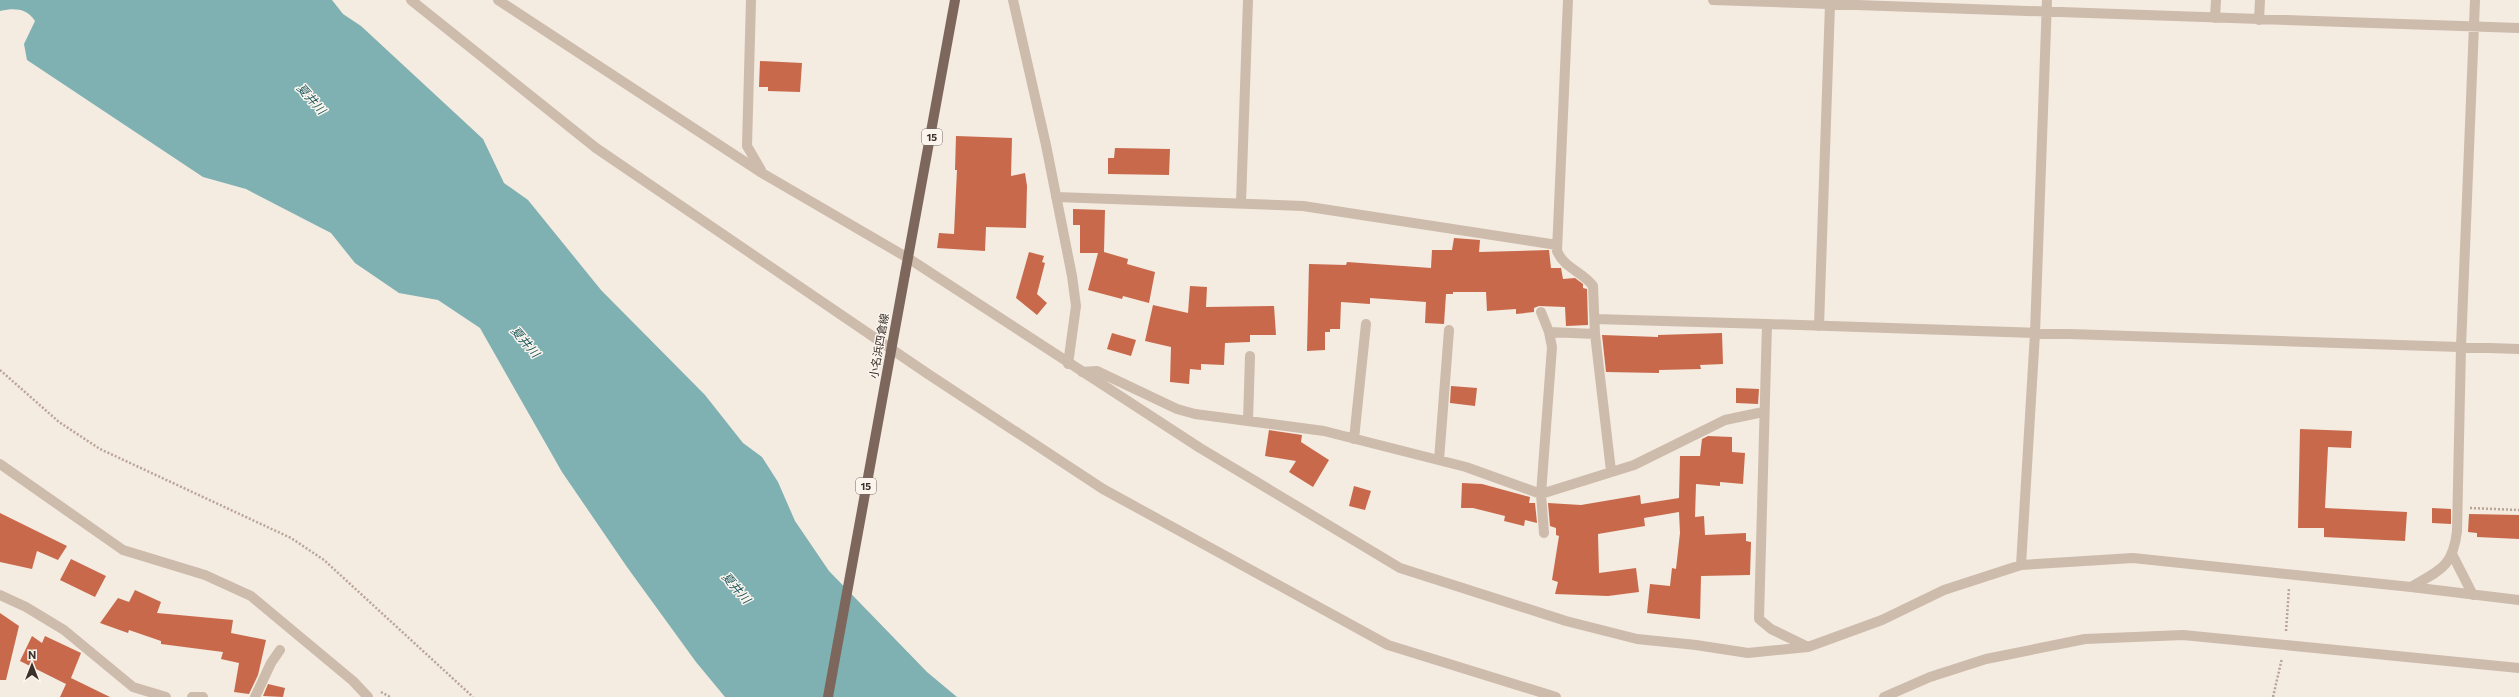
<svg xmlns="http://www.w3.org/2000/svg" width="2519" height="697" viewBox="0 0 2519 697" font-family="Commissioner,'Noto Sans JP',sans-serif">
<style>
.water{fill:#7fb0b2}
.building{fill:#c8694b}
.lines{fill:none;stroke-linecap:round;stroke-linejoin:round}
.path{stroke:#b9a596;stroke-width:2.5;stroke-dasharray:2 2;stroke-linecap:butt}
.minor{stroke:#cdbbac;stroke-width:10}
.major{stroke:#7d675c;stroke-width:10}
.major-bridge{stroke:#7d675c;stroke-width:10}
.labels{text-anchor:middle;stroke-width:3;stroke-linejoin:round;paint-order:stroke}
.shield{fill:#fbf5ee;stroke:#756b66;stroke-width:1}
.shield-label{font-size:10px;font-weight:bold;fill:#3b302b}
.street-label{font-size:11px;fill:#3b302b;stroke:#fbf5ee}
.water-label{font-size:12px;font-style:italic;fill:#1f5a5e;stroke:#fbf5ee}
</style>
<rect width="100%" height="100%" fill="#f4ebe1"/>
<path class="water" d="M 0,0 L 332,0 L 343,14 L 361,26 L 483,139 L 504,183 L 528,200 L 601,290 L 705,395 L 743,443 L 762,457 L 778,482 L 795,521 L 829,571 L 927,672 L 957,697 L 725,697 L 696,662 L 627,567 L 562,472 L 480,328 L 438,300 L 399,293 L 355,263 L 331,233 L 246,189 L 203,177 L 27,60 L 24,44 L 35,21 C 26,8 15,8 0,11 Z"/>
<path class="building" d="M 760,61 L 802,63 L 800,92 L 768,91 L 768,87 L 759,87 Z
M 956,136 L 1012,138 L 1011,176 L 1025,173 L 1027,186 L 1026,228 L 986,227 L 985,251 L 937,248 L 939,233 L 954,234 L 957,170 L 955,170 Z
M 1115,148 L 1170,149 L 1169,175 L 1108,174 L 1108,158 L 1114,158 Z
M 1073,209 L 1105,210 L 1104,252 L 1128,259 L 1127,264 L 1155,272 L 1149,303 L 1123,296 L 1122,299 L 1088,290 L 1098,253 L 1080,253 L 1080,225 L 1073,225 Z
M 1454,238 L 1480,240 L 1479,252 L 1549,250 L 1551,268 L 1561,268 L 1563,279 L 1575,278 L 1583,284 L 1583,288 L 1587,289 L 1588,325 L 1566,326 L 1565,307 L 1539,306 L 1534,308 L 1534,312 L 1516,314 L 1516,309 L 1487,311 L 1486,292 L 1453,292 L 1453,294 L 1446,294 L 1444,324 L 1425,323 L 1426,302 L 1370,298 L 1370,304 L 1341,302 L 1340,329 L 1330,329 L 1330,332 L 1325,332 L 1325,350 L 1307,351 L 1309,264 L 1346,265 L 1347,262 L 1431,268 L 1432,250 L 1452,250 Z
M 1029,252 L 1044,256 L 1042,262 L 1045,263 L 1037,294 L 1047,303 L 1037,315 L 1016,298 Z
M 1190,286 L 1207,287 L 1206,307 L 1274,306 L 1276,335 L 1250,335 L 1250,342 L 1225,343 L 1224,365 L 1201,364 L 1201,370 L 1190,369 L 1189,384 L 1170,382 L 1171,347 L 1145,341 L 1153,305 L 1188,313 Z
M 1112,333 L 1136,340 L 1131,356 L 1107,349 Z
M 1722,333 L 1723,364 L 1700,365 L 1701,369 L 1659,370 L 1659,373 L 1606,372 L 1602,335 L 1658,337 L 1658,335 Z
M 1451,386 L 1477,388 L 1475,406 L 1450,403 Z
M 1736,388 L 1759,389 L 1758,404 L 1736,403 Z
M 2300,429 L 2352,431 L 2351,448 L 2328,447 L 2325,508 L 2407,512 L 2405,541 L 2324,537 L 2324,528 L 2298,528 Z
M 1269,430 L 1302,435 L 1301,442 L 1329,460 L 1313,487 L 1289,472 L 1296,461 L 1265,456 Z
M 1708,436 L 1732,437 L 1732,452 L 1745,453 L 1743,484 L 1720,482 L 1720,486 L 1696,484 L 1695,517 L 1704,516 L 1705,535 L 1746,533 L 1746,541 L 1751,542 L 1750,575 L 1701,576 L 1700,619 L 1647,613 L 1650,584 L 1670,586 L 1672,568 L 1676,569 L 1680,533 L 1679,512 L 1644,518 L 1645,526 L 1598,534 L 1599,573 L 1636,568 L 1639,592 L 1608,596 L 1555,594 L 1558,582 L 1552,580 L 1559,536 L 1556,535 L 1556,528 L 1550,526 L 1548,503 L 1581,505 L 1640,495 L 1641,504 L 1679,498 L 1680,456 L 1700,456 L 1702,439 Z
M 1462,483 L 1482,484 L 1530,497 L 1529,503 L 1535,503 L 1537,523 L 1525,520 L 1524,526 L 1504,521 L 1505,516 L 1473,508 L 1461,508 Z
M 1354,486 L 1371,491 L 1365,510 L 1349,506 Z
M 2432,508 L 2451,509 L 2451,524 L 2432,523 Z
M 0,513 L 67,546 L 58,560 L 37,551 L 32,569 L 0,562 Z
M 2469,514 L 2519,515 L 2519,539 L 2477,537 L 2477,533 L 2468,532 Z
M 71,559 L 106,576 L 95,597 L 60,580 Z
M 135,590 L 161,602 L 157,613 L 233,620 L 231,633 L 266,640 L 258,675 L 249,694 L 234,692 L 239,663 L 221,659 L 223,652 L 161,644 L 161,641 L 129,630 L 128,633 L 100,623 L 118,598 L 129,602 Z
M 0,613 L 19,626 L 6,680 L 0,680 Z
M 32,636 L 42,643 L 45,636 L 81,653 L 71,678 L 110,697 L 60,697 L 66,684 L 20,661 Z
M 268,684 L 285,688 L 283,697 L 263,696 Z"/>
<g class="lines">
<path class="path" d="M 0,370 L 59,422 L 100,449 L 291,538 L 324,560 L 473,697
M 2470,508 L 2519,510
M 2286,631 L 2289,588
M 381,692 L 390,697
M 2273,697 L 2282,658"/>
<path class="minor" d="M 411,0 L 596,148 L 928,374 L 1103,489 L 1388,645 L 1556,697
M 498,0 L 762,173 L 908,258 L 1200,448 L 1400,568 L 1566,621 L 1637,639 L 1696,645 L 1748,653 L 1808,647 L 1882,620 L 1944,590 L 2021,565 L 2133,558 L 2411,587 L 2519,600
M 751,0 L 747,146 L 761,170
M 1013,0 L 1046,145 L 1072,276 L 1076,306 L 1068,364
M 1568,0 L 1557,251 C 1564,268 1583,272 1593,286 L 1595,334 L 1611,471
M 1713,0 L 2519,28
M 2215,18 L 2216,0
M 2259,20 L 2260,0
M 1056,197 L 1303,206 L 1557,245
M 1241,203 L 1248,0
M 1541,312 L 1549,332 L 1552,347 L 1541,494 L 1544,533
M 1595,319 L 1767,324
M 1819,326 L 1830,4
M 1549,332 L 1595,334
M 1082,372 L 1097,371 L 1177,409 L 1195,414 L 1324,431 L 1466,467 L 1541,494 L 1634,465 L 1725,420 L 1763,412
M 1248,421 L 1250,356
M 1354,439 L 1366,324
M 1439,460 L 1449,330
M 0,464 L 123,550 L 205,575 L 251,596 L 353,681 L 368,697
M 2452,554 L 2473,595
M 2021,565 L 2035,333 L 2047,0
M 2411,587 C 2440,570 2453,567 2457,531 L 2461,347 L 2475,0
M 0,595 L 26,607 L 64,630 L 133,687 L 166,697
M 1808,647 L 1771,629 L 1759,619 L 1767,324 L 2519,349
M 192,697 L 203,697
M 255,697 L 271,663 L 280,650
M 1884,697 L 1930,677 L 1986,659 L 2085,639 L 2183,635 L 2519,668"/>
<path class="major" d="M 905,274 L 955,0"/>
<path class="major-bridge" d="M 828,697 L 905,274"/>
</g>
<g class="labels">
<g class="shield">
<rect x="922" y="129" width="20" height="16" rx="3"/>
<rect x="856" y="478" width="20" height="16" rx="3"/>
</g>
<g class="shield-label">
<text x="932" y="141">15</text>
<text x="866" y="490">15</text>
</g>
<g class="street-label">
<text transform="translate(879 346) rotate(-80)" y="4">小名浜四倉線</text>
</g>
<g class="water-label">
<text transform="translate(311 99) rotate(48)" y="4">夏井川</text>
<text transform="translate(525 342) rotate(49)" y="4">夏井川</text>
<text transform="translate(736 588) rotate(49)" y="4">夏井川</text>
</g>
</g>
<g transform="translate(32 665)" stroke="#fbf5ee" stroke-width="3" paint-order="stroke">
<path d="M0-3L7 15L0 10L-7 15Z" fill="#3b302b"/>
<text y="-6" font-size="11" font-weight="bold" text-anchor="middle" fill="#3b302b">N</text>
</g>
</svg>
